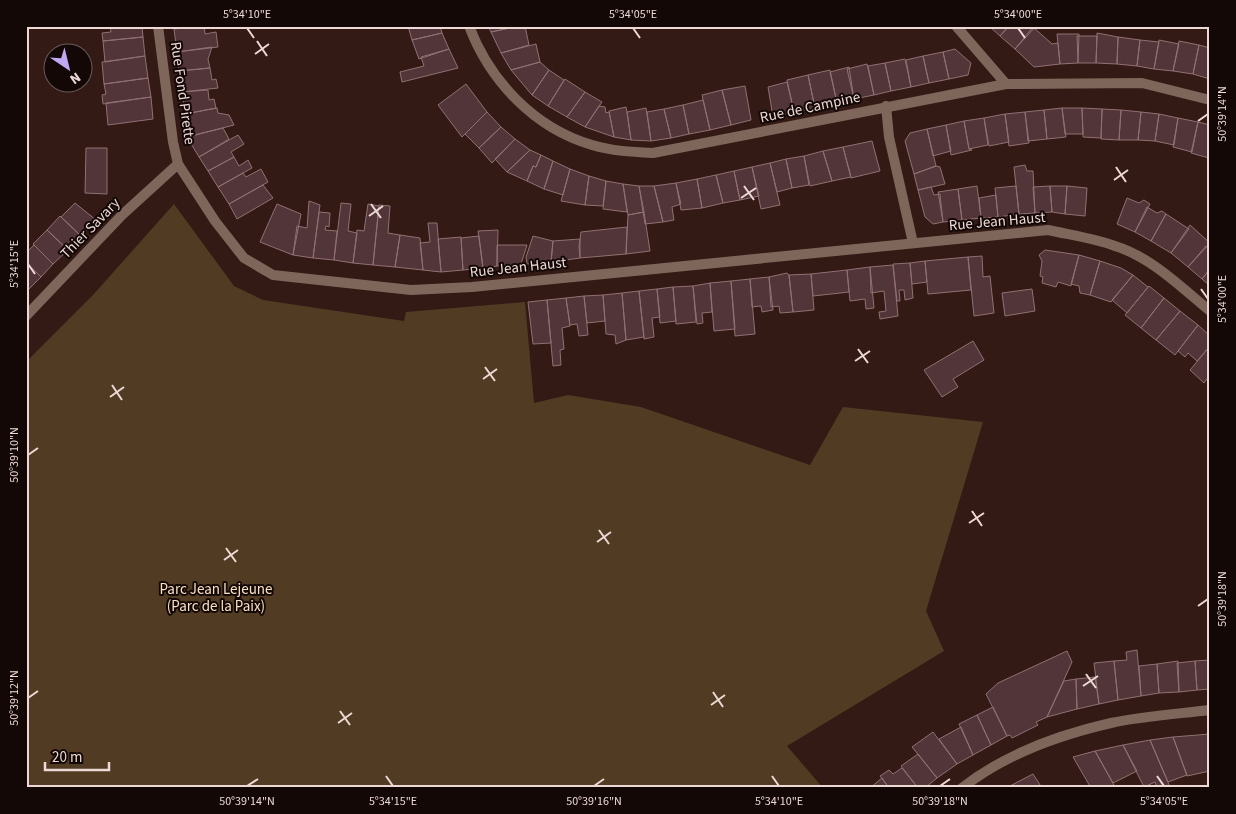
<svg xmlns="http://www.w3.org/2000/svg" width="1236" height="814" viewBox="0 0 1236 814" font-family="'Source Sans 3',sans-serif">
<style>
.green{fill:#513b22}
.building{fill:#523538;stroke:#917073}
.lines{fill:none;stroke-linecap:round;stroke-linejoin:round}
.minor{stroke:#7e675a;stroke-width:10}
.tertiary{stroke:#7e675a;stroke-width:10}
.ticks{fill:none;stroke:#ecd9d6;stroke-width:2}
.labels{text-anchor:middle;stroke-width:4;stroke-linejoin:round;paint-order:stroke}
.street-label{font-size:15px;fill:#ecd9d6;stroke:#130806}
.park-label{font-size:15px;fill:#f8e0c5;stroke:#130806}
.neatline{fill:none;stroke:#ecd9d6;stroke-width:2}
.ticks-label{font-size:12px;text-anchor:middle;fill:#ecd9d6}
</style>
<rect width="100%" height="100%" fill="#331a15"/>
<path class="green" d="M 174,204 L 234,286 L 263,300 L 404,321 L 406,312 L 525,302 L 534,403 L 568,395 L 641,407 L 810,465 L 843,407 L 983,422 L 926,611 L 944,651 L 787,746 L 823,788 L 26,788 L 26,362 L 93,295 Z"/>
<path class="building" d="M 110,26 L 142,26 L 143,37 L 103,41 L 102,33 L 111,32 Z
M 204,26 L 205,34 L 216,32 L 218,47 L 177,52 L 174,29 Z
M 408,26 L 440,26 L 442,33 L 412,40 Z
M 488,26 L 519,26 L 491,32 Z
M 519,26 L 525,26 L 529,45 L 501,53 L 491,32 Z
M 989,26 L 1009,26 L 1000,36 Z
M 1009,26 L 1036,26 L 1015,49 L 1000,36 Z
M 1033,27 L 1052,44 L 1058,43 L 1060,64 L 1034,67 L 1015,49 Z
M 442,33 L 449,49 L 419,59 L 412,40 Z
M 1097,33 L 1118,37 L 1117,64 L 1096,63 Z
M 1057,34 L 1079,34 L 1078,63 L 1060,64 Z
M 1077,36 L 1097,36 L 1096,63 L 1078,63 Z
M 143,37 L 145,56 L 105,62 L 103,41 Z
M 1118,37 L 1140,40 L 1137,66 L 1117,64 Z
M 1140,40 L 1159,42 L 1154,69 L 1137,66 Z
M 1159,40 L 1179,44 L 1173,71 L 1154,69 Z
M 1179,41 L 1199,45 L 1193,74 L 1173,71 Z
M 536,44 L 540,62 L 511,70 L 501,53 Z
M 1199,45 L 1210,48 L 1210,79 L 1193,74 Z
M 212,47 L 208,59 L 210,68 L 179,71 L 177,52 Z
M 449,49 L 458,68 L 402,82 L 400,72 L 424,66 L 421,57 Z
M 955,49 L 971,63 L 968,75 L 949,79 L 943,52 Z
M 943,52 L 949,79 L 929,83 L 923,56 Z
M 145,56 L 148,78 L 104,84 L 102,62 Z
M 923,56 L 929,83 L 911,87 L 906,60 Z
M 905,59 L 911,87 L 891,91 L 885,63 Z
M 540,62 L 549,70 L 532,95 L 511,70 Z
M 885,63 L 891,91 L 874,95 L 868,66 Z
M 867,64 L 874,95 L 854,99 L 847,69 Z
M 849,67 L 854,99 L 837,103 L 830,72 Z
M 210,68 L 212,80 L 216,79 L 218,88 L 182,92 L 179,71 Z
M 549,70 L 564,80 L 548,106 L 532,95 Z
M 830,70 L 837,103 L 815,108 L 808,75 Z
M 808,75 L 815,108 L 794,112 L 787,80 Z
M 148,78 L 151,97 L 103,104 L 102,95 L 106,94 L 104,84 Z
M 565,79 L 585,92 L 567,117 L 548,106 Z
M 787,82 L 794,112 L 773,117 L 768,87 Z
M 466,84 L 487,112 L 462,137 L 438,105 Z
M 745,86 L 751,120 L 731,125 L 722,90 Z
M 208,90 L 209,100 L 214,99 L 216,108 L 185,114 L 182,92 Z
M 722,90 L 731,125 L 710,130 L 702,95 Z
M 585,92 L 602,102 L 585,127 L 567,117 Z
M 151,97 L 153,119 L 108,125 L 106,103 Z
M 703,100 L 710,130 L 689,134 L 683,105 Z
M 683,105 L 689,134 L 671,138 L 664,109 Z
M 599,106 L 605,107 L 606,113 L 609,112 L 614,137 L 585,127 Z
M 626,107 L 627,112 L 631,140 L 614,137 L 609,111 Z
M 217,108 L 218,113 L 229,115 L 234,125 L 187,137 L 185,114 Z
M 646,108 L 651,141 L 631,140 L 627,112 Z
M 1062,108 L 1066,137 L 1047,139 L 1044,110 Z
M 1062,108 L 1082,108 L 1083,134 L 1065,134 Z
M 1082,108 L 1102,109 L 1101,138 L 1083,137 Z
M 664,109 L 671,138 L 651,141 L 647,112 Z
M 1102,109 L 1121,110 L 1119,140 L 1101,139 Z
M 1044,110 L 1047,139 L 1028,141 L 1025,112 Z
M 1121,110 L 1141,112 L 1138,140 L 1119,140 Z
M 487,112 L 501,127 L 479,148 L 465,134 Z
M 1025,112 L 1029,143 L 1009,146 L 1005,114 Z
M 1141,112 L 1159,114 L 1155,141 L 1138,140 Z
M 1005,114 L 1009,142 L 989,146 L 984,118 Z
M 1159,114 L 1178,118 L 1174,145 L 1155,141 Z
M 984,118 L 988,145 L 969,149 L 964,121 Z
M 1178,118 L 1198,122 L 1192,152 L 1173,147 Z
M 964,121 L 969,149 L 972,150 L 951,155 L 946,125 Z
M 1198,122 L 1210,125 L 1209,158 L 1191,153 Z
M 946,125 L 951,151 L 933,156 L 927,129 Z
M 501,127 L 515,139 L 492,163 L 479,148 Z
M 223,128 L 229,139 L 199,157 L 187,137 Z
M 927,129 L 936,166 L 914,174 L 905,141 L 910,133 Z
M 238,135 L 244,144 L 231,152 L 234,157 L 208,171 L 199,157 Z
M 515,139 L 530,150 L 507,172 L 495,159 Z
M 872,141 L 880,171 L 851,178 L 843,147 Z
M 843,147 L 851,177 L 832,181 L 823,151 Z
M 86,148 L 107,148 L 107,194 L 85,193 Z
M 530,150 L 541,155 L 536,167 L 533,166 L 527,181 L 507,172 Z
M 823,151 L 832,181 L 810,186 L 804,156 Z
M 541,155 L 553,161 L 544,189 L 527,181 L 533,166 L 536,167 Z
M 804,156 L 809,185 L 792,188 L 786,159 Z
M 234,157 L 239,166 L 248,160 L 252,168 L 218,187 L 208,171 Z
M 786,159 L 792,188 L 777,192 L 770,163 Z
M 553,161 L 570,169 L 563,195 L 544,189 Z
M 770,163 L 780,205 L 761,209 L 752,167 Z
M 1025,165 L 1027,171 L 1033,171 L 1035,213 L 1019,214 L 1014,167 Z
M 936,166 L 940,167 L 945,184 L 918,190 L 914,174 Z
M 752,167 L 759,196 L 740,200 L 734,171 Z
M 261,169 L 268,182 L 229,204 L 218,187 L 243,173 L 246,177 Z
M 570,169 L 589,176 L 585,205 L 561,201 Z
M 734,171 L 740,200 L 723,203 L 716,175 Z
M 716,175 L 723,203 L 702,208 L 697,179 Z
M 589,176 L 606,181 L 603,206 L 585,205 Z
M 697,179 L 702,208 L 681,210 L 676,183 Z
M 606,181 L 623,184 L 627,212 L 603,209 Z
M 676,183 L 681,204 L 672,207 L 674,220 L 663,222 L 654,186 Z
M 623,184 L 639,186 L 644,212 L 628,215 Z
M 263,185 L 273,198 L 237,219 L 229,204 Z
M 639,186 L 654,186 L 663,222 L 645,224 Z
M 977,186 L 981,218 L 962,220 L 958,189 Z
M 1016,186 L 1019,214 L 998,217 L 995,188 Z
M 1050,186 L 1052,212 L 1035,213 L 1033,187 Z
M 1050,186 L 1067,186 L 1065,214 L 1052,212 Z
M 1067,186 L 1087,188 L 1085,216 L 1065,214 Z
M 931,187 L 934,195 L 940,194 L 943,222 L 933,224 L 925,217 L 918,190 Z
M 958,189 L 962,220 L 943,222 L 938,192 Z
M 996,195 L 998,217 L 981,218 L 979,198 Z
M 1127,198 L 1139,203 L 1144,200 L 1150,204 L 1135,232 L 1117,224 Z
M 309,201 L 320,205 L 313,258 L 293,255 L 297,226 L 307,228 Z
M 75,203 L 96,220 L 81,236 L 61,217 Z
M 341,203 L 351,204 L 348,231 L 357,233 L 353,263 L 334,260 Z
M 277,204 L 301,214 L 293,255 L 260,242 Z
M 368,204 L 379,206 L 373,265 L 353,263 L 357,230 L 364,231 Z
M 379,205 L 390,206 L 388,233 L 400,235 L 395,267 L 373,265 Z
M 1147,207 L 1157,213 L 1162,211 L 1166,214 L 1151,241 L 1135,232 Z
M 319,212 L 330,213 L 329,227 L 326,226 L 325,230 L 337,231 L 334,260 L 313,258 Z
M 644,212 L 650,251 L 626,254 L 628,215 Z
M 1166,214 L 1189,229 L 1171,253 L 1151,241 Z
M 60,216 L 81,236 L 68,250 L 47,230 Z
M 428,223 L 437,223 L 441,272 L 423,270 L 420,243 L 430,242 Z
M 1190,225 L 1210,243 L 1188,267 L 1171,253 Z
M 627,227 L 626,254 L 580,258 L 579,247 L 581,232 Z
M 47,230 L 68,250 L 53,264 L 33,244 Z
M 498,230 L 497,266 L 485,269 L 483,268 L 478,231 Z
M 400,235 L 420,238 L 423,270 L 395,267 Z
M 479,236 L 483,268 L 463,270 L 461,238 Z
M 533,236 L 553,241 L 551,262 L 527,264 L 526,257 Z
M 461,237 L 463,270 L 441,272 L 438,239 Z
M 580,239 L 580,258 L 551,262 L 553,241 Z
M 34,245 L 53,264 L 41,277 L 26,262 L 26,253 Z
M 497,245 L 527,245 L 521,264 L 497,266 Z
M 1206,246 L 1210,249 L 1210,269 L 1202,279 L 1188,267 Z
M 1045,250 L 1079,255 L 1071,286 L 1058,282 L 1056,287 L 1042,283 L 1043,277 L 1040,276 L 1042,261 L 1039,255 Z
M 1079,255 L 1100,261 L 1090,295 L 1080,293 L 1079,286 L 1071,284 Z
M 982,256 L 983,277 L 990,276 L 994,313 L 974,316 L 968,257 Z
M 968,257 L 971,290 L 928,294 L 925,261 Z
M 925,261 L 927,282 L 912,284 L 910,263 Z
M 1100,261 L 1121,268 L 1133,275 L 1111,302 L 1090,295 Z
M 26,262 L 41,277 L 28,290 L 26,289 Z
M 910,263 L 913,298 L 905,300 L 904,290 L 899,290 L 900,301 L 897,301 L 893,264 Z
M 893,265 L 898,316 L 880,319 L 879,312 L 886,311 L 884,291 L 871,293 L 870,267 Z
M 870,267 L 874,308 L 866,309 L 865,299 L 850,301 L 847,270 Z
M 1210,269 L 1210,286 L 1202,279 Z
M 847,270 L 849,292 L 813,296 L 811,274 Z
M 787,273 L 789,275 L 793,312 L 780,313 L 779,306 L 771,307 L 769,277 Z
M 811,274 L 814,310 L 793,312 L 789,275 Z
M 1133,275 L 1148,287 L 1127,313 L 1112,300 Z
M 769,277 L 773,310 L 762,312 L 761,306 L 752,307 L 750,279 Z
M 750,279 L 755,334 L 735,336 L 731,281 Z
M 731,281 L 735,329 L 714,331 L 710,283 Z
M 710,283 L 712,312 L 702,313 L 703,323 L 697,324 L 693,286 Z
M 693,286 L 696,322 L 676,324 L 673,287 Z
M 1149,286 L 1164,298 L 1141,328 L 1125,315 Z
M 673,287 L 676,321 L 660,323 L 657,289 Z
M 657,289 L 660,317 L 652,318 L 654,337 L 644,339 L 639,291 Z
M 1032,289 L 1035,311 L 1005,316 L 1002,293 Z
M 639,291 L 644,337 L 626,340 L 622,293 Z
M 622,293 L 626,340 L 616,344 L 615,335 L 606,334 L 603,295 Z
M 603,295 L 605,321 L 587,323 L 584,296 Z
M 584,296 L 588,335 L 579,336 L 577,324 L 570,325 L 566,298 Z
M 566,298 L 570,326 L 562,328 L 564,349 L 560,350 L 561,365 L 553,366 L 547,300 Z
M 1164,298 L 1180,311 L 1156,340 L 1141,328 Z
M 547,300 L 551,343 L 533,344 L 528,302 Z
M 1180,311 L 1198,325 L 1175,355 L 1156,340 Z
M 1198,325 L 1210,336 L 1210,346 L 1197,361 L 1188,353 L 1185,357 L 1178,351 Z
M 973,341 L 984,360 L 953,379 L 958,387 L 942,397 L 924,370 Z
M 1210,346 L 1210,375 L 1204,383 L 1190,370 Z
M 1137,650 L 1141,696 L 1118,700 L 1114,661 L 1127,660 L 1126,652 Z
M 1067,651 L 1072,662 L 1047,717 L 1036,722 L 1038,725 L 1012,738 L 1010,735 L 1007,736 L 986,694 L 998,683 Z
M 1210,660 L 1210,689 L 1197,690 L 1195,661 Z
M 1114,661 L 1118,700 L 1099,704 L 1094,663 Z
M 1178,661 L 1179,692 L 1159,693 L 1157,664 Z
M 1195,661 L 1197,690 L 1179,692 L 1177,663 Z
M 1157,664 L 1159,693 L 1141,696 L 1139,666 Z
M 1095,677 L 1099,704 L 1077,709 L 1076,679 Z
M 1076,679 L 1077,709 L 1047,717 L 1064,681 Z
M 993,707 L 1007,736 L 991,745 L 977,715 Z
M 977,715 L 991,745 L 973,755 L 959,724 Z
M 961,727 L 973,755 L 957,764 L 939,739 Z
M 933,732 L 957,764 L 937,778 L 912,747 Z
M 1210,734 L 1210,771 L 1187,776 L 1173,737 Z
M 1173,737 L 1187,775 L 1168,782 L 1150,740 Z
M 1150,740 L 1170,787 L 1168,788 L 1157,788 L 1155,782 L 1144,787 L 1123,745 Z
M 1123,745 L 1137,771 L 1113,783 L 1095,751 Z
M 1095,751 L 1115,787 L 1115,788 L 1091,788 L 1073,757 Z
M 918,754 L 937,778 L 925,788 L 918,788 L 901,766 Z
M 902,768 L 918,788 L 889,788 L 880,776 L 889,770 L 893,774 Z
M 1033,774 L 1042,788 L 1008,787 Z
M 882,778 L 889,788 L 870,788 Z"/>
<g class="lines">
<path class="minor" d="M 158,26 L 173,142 L 178,164 L 215,221 L 244,258 L 273,275 L 411,290 L 472,287 L 1048,230 C 1070,235 1094,238 1115,246 C 1151,257 1181,287 1210,311
M 956,26 L 1006,84
M 886,106 L 889,137 L 913,243
M 26,316 L 122,215 L 178,164"/>
<path class="tertiary" d="M 469,26 C 490,81 534,128 592,145 C 612,151 632,152 653,153 L 1006,84 L 1142,83 L 1210,100
M 962,788 C 1005,754 1058,735 1111,723 C 1143,716 1177,714 1210,710"/>
</g>
<path class="ticks" d="M 247,28 L 254,38M 633,28 L 640,38M 1018,28 L 1025,38M 257,41 L 267,56M 255,54 L 269,44M 1198,121 L 1208,114M 1116,167 L 1126,182M 1114,180 L 1128,170M 744,186 L 754,200M 741,198 L 756,188M 371,204 L 381,218M 369,216 L 383,206M 28,264 L 35,274M 1201,289 L 1208,299M 858,349 L 868,363M 855,361 L 870,351M 485,367 L 495,381M 483,379 L 497,369M 112,385 L 122,400M 110,397 L 124,387M 28,455 L 38,448M 972,511 L 982,526M 969,523 L 984,513M 599,530 L 609,544M 597,542 L 611,532M 226,548 L 236,562M 224,560 L 238,550M 1198,606 L 1208,599M 1086,674 L 1096,688M 1083,686 L 1098,676M 713,692 L 723,707M 28,698 L 38,691M 711,705 L 725,695M 340,711 L 350,725M 338,723 L 352,713M 386,776 L 393,786M 772,776 L 779,786M 1157,776 L 1164,786M 247,786 L 258,779M 594,786 L 604,779M 940,786 L 950,779"/>
<g class="labels">
<g class="street-label">
<text transform="translate(183 93) rotate(82)" y="5">Rue Fond Pirette</text>
<text transform="translate(810 107) rotate(-12)" y="5">Rue de Campine</text>
<text transform="translate(997 221) rotate(-5)" y="5">Rue Jean Haust</text>
<text transform="translate(90 228) rotate(-46)" y="5">Thier Savary</text>
<text transform="translate(518 267) rotate(-6)" y="5">Rue Jean Haust</text>
</g>
<g class="park-label">
<text x="216" y="594">Parc Jean Lejeune<tspan x="216" dy="17">(Parc de la Paix)</tspan></text>
</g>
</g>
<rect width="1236" height="814" fill="none" stroke="#130806" stroke-width="55"/>
<g transform="translate(68 68) rotate(145)"><circle r="24" fill="#130806" stroke="#6a5c59"/>
<path d="M0-4L9 19L0 12L-9 19Z" fill="#c0a8f4"/>
<text y="-8" font-size="14" font-weight="bold" text-anchor="middle" fill="#ecd9d6">N</text>
</g>
<path d="M45 762v8h64v-8" fill="none" stroke="#ecd9d6" stroke-width="2.5"/>
<text x="52" y="762" font-size="15" fill="#ecd9d6" stroke="#130806" stroke-width="4" paint-order="stroke">20 m</text>
<rect x="28" y="28" width="1180" height="758" class="neatline"/>
<g class="ticks-label">
<text x="247" y="18">5°34'10"E</text>
<text x="633" y="18">5°34'05"E</text>
<text x="1018" y="18">5°34'00"E</text>
<text transform="translate(1222 114) rotate(-90)" y="4">50°39'14"N</text>
<text transform="translate(14 264) rotate(-90)" y="4">5°34'15"E</text>
<text transform="translate(1222 299) rotate(-90)" y="4">5°34'00"E</text>
<text transform="translate(14 455) rotate(-90)" y="4">50°39'10"N</text>
<text transform="translate(1222 599) rotate(-90)" y="4">50°39'18"N</text>
<text transform="translate(14 698) rotate(-90)" y="4">50°39'12"N</text>
<text x="247" y="805">50°39'14"N</text>
<text x="393" y="805">5°34'15"E</text>
<text x="594" y="805">50°39'16"N</text>
<text x="779" y="805">5°34'10"E</text>
<text x="940" y="805">50°39'18"N</text>
<text x="1164" y="805">5°34'05"E</text>
</g>
</svg>
